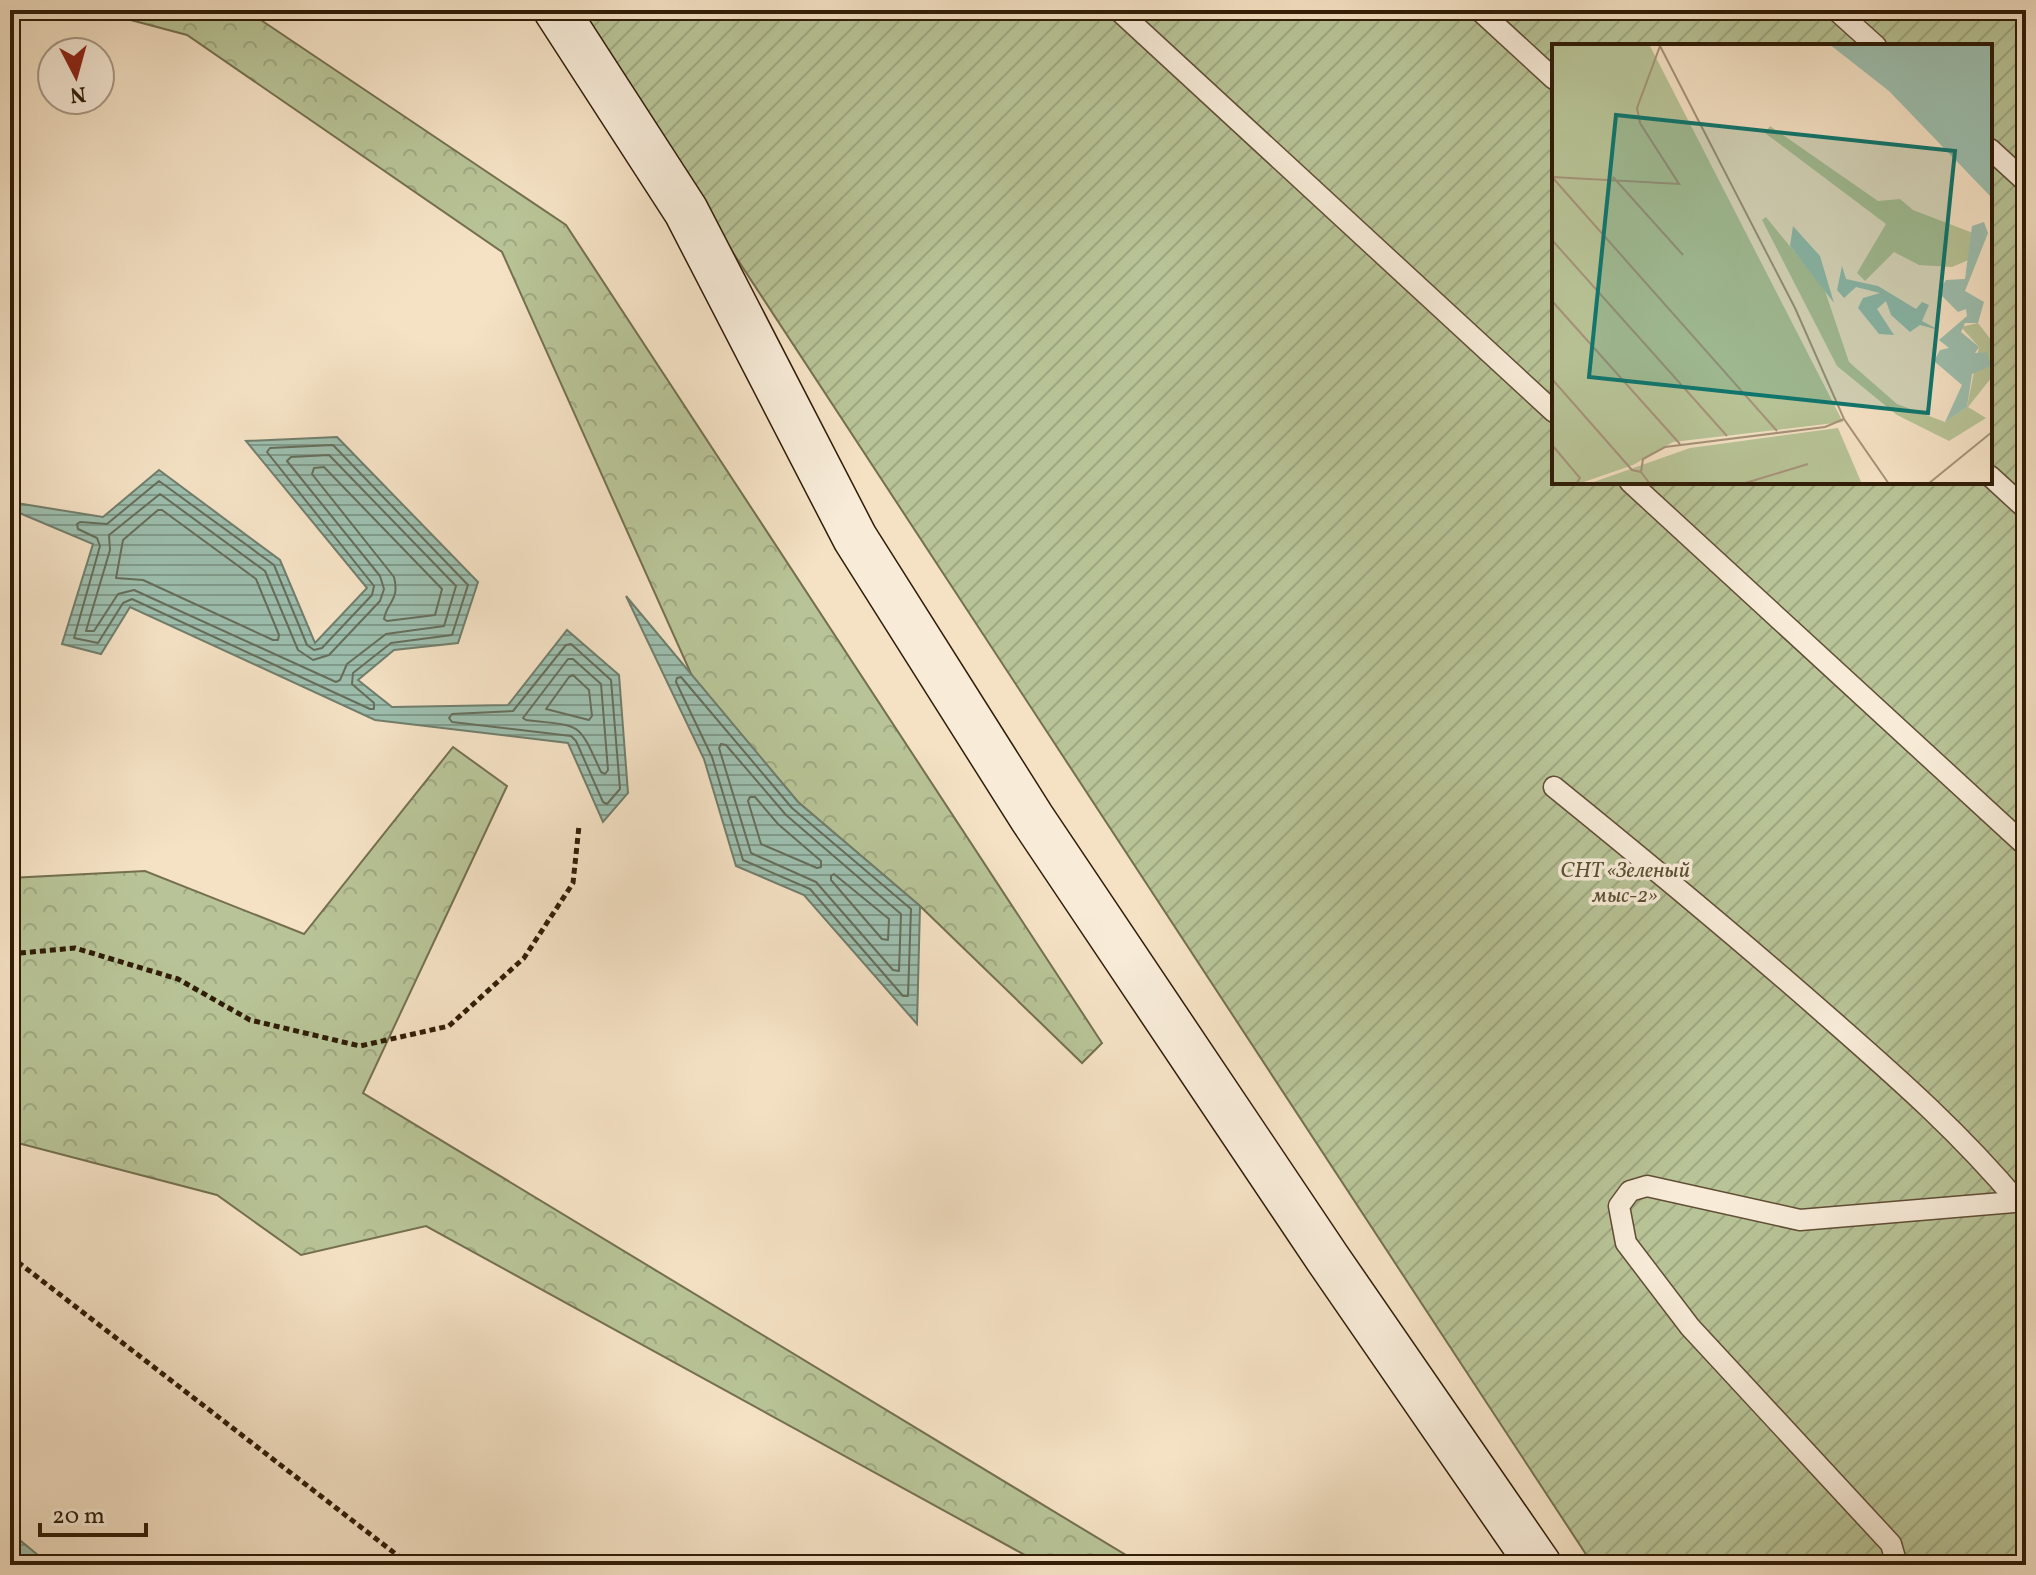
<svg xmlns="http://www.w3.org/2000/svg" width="2036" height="1575" viewBox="0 0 2036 1575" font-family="Vollkorn,serif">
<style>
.forest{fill:url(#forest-crowns);stroke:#74704f;stroke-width:2}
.garden{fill:url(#garden-furrows);stroke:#74704f;stroke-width:2;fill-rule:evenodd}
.water{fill:url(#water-rules);stroke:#717e6c;stroke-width:2}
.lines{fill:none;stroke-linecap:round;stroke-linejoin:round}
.shore{stroke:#666e5b;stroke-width:2}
.lane-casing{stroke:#614e36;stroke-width:23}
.secondary-casing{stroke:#301d07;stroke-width:47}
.path{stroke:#301d07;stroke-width:5;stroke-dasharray:6 4;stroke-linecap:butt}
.lane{stroke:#f8ecd9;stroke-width:20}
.secondary{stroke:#f8ecd9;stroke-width:44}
.labels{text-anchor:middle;stroke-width:7;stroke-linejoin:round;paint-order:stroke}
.park-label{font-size:22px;font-style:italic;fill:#594f32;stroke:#f8ecd9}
.inset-road{fill:none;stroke:#a69379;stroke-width:2}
.view{fill:#0f766e;fill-opacity:0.15;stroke:#0f766e;stroke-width:4}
.inset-edge{fill:none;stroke:#301d07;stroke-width:4}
</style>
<defs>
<pattern id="forest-crowns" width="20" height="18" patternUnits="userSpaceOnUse" patternTransform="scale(2)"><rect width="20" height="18" fill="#b8c497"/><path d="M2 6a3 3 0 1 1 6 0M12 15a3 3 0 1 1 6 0" fill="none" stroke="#9ea881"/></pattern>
<pattern id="garden-furrows" width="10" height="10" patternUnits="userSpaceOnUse" patternTransform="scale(2)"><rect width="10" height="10" fill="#b8c497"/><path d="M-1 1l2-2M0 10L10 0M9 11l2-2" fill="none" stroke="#9ea881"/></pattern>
<pattern id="water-rules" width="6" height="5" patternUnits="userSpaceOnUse" patternTransform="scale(2)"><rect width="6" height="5" fill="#9dbfaf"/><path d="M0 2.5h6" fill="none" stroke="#809b8c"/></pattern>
</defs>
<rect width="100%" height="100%" fill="#f5e2c5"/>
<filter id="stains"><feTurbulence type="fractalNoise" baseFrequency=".0025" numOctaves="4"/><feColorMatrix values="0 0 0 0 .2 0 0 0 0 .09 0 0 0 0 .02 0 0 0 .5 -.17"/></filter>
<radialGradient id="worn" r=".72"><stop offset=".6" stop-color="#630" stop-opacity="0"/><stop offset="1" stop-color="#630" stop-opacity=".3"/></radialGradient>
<path class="forest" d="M 93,10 L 246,10 L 566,225 L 1102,1043 L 1082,1063 L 920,906 L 798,802 L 692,676 L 502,252 L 187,35 Z
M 453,747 L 507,786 L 363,1093 L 1139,1563 L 1138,1565 L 1043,1565 L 426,1226 L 301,1255 L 217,1195 L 10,1141 L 10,878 L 145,871 L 304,934 Z"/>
<path class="garden" d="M 574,10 L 2026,10 L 2026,1565 L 1593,1565 ZM 1554,46 L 1990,46 L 1990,482 L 1554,482 Z"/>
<path class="water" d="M 337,437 L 478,582 L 458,643 L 394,650 L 358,680 L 392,707 L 508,705 L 567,630 L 619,675 L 628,793 L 603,822 L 568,743 L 375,720 L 130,607 L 101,654 L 62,644 L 93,544 L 10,509 L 10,502 L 103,517 L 159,470 L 280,560 L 315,643 L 367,588 L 246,441 Z
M 626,596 L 798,802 L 920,906 L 917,1024 L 804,895 L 736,866 L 704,759 Z
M 10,1532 L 50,1565 L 10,1565 Z"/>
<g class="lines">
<path class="shore" d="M 333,445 L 468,585 L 452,635 L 391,643 L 353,673 L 352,684 L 374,703 L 374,709 L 370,709 L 132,599 L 123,603 L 98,643 L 74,638 L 100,546 L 97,538 L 78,529 L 77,524 L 80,522 L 107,524 L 159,481 L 274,565 L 307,645 L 314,650 L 322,648 L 372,595 L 374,586 L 267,452 L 270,448 Z
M 329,455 L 456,586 L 444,626 L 386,634 L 347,664 L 340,680 L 336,682 L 134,590 L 118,594 L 94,631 L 86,631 L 110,550 L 109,535 L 160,494 L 265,571 L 298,650 L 313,660 L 329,655 L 380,601 L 384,589 L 380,576 L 287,461 L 291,457 Z
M 324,467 L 442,589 L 435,615 L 387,621 L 384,619 C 387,602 400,600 394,577 L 312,474 L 314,468 Z
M 158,510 L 162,510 L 256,579 L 279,635 L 278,640 L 273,640 L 143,580 L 116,578 L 123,540 Z
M 571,644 L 611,680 L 620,789 L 607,804 L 603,802 L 576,741 L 571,736 L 452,722 L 449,718 L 452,714 L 513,711 L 566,645 Z
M 568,659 L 573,659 L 601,684 L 608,770 L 605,774 L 601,772 C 577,719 582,727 526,720 L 523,718 Z
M 573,675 L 589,690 L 592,716 L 589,720 L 546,709 L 569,677 Z
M 681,677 L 792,808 L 911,909 L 908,996 L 903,996 L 810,889 L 743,860 L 712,757 L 676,682 L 677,678 Z
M 721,744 L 726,745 L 786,815 L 901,914 L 899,971 L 893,970 L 816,882 L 751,853 L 719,748 Z
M 750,797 L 755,797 L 778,824 L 821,861 L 821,867 L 817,868 L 761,844 L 748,801 Z
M 834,874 L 889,919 L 888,940 L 882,939 L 831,880 L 831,876 Z"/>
<g class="lane-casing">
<path id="lane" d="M 1118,10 L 1554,412
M 1479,10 L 1554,79
M 1836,10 L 1876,46
M 1990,149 L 2026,182
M 1990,476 L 2026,509
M 1630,482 L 2026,846
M 1554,787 C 1649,864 1743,942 1835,1023 C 1900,1080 1962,1135 2018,1202
M 1897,1565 L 1891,1544 L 1690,1327 L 1626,1243 L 1619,1206 L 1630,1191 L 1647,1186 L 1800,1220 L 2026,1201"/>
</g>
<g class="secondary-casing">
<path id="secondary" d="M 556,10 L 686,211 L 855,538 L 1032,818 L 1328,1259 L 1539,1565"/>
</g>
<path class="path" d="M 10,954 L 75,948 L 178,979 L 250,1020 L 360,1046 L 449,1026 L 524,958 L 573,883 L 579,826
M 10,1256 L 410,1565"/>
<use href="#lane" class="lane"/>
<use href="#secondary" class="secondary"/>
</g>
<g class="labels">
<g class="park-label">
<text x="1625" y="877">СНТ «Зеленый<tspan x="1625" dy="25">мыс-2»</tspan></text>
</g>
</g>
<g transform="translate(1552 44)">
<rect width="440" height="440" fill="#f5e2c5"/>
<path d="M 218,82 L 326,157 L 348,155 L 361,166 L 434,194 L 426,212 L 400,223 L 367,221 L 342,208 L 313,237 L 305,229 L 334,180 L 213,89 ZM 214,173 L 272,244 L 297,318 L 345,360 L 393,378 L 415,363 L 427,303 L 409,283 L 426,279 L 440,297 L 440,333 L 416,363 L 434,374 L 397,397 L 345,371 L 285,322 L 210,176 Z" fill="#b8c497"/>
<path d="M 0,0 L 97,0 L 291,378 L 121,398 L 81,421 L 26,440 L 0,440 ZM 286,384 L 310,440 L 36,440 L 138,404 Z" fill="#b8c497"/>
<path d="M 277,0 L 440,0 L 440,154 L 337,47 ZM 432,178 L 436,189 L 413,247 L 432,258 L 426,279 L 413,279 L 409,288 L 427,303 L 423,309 L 435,308 L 439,322 L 420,330 L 415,363 L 393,378 L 410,341 L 382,317 L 388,306 L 397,304 L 387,296 L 415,272 L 414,265 L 406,268 L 386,248 L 394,236 L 413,235 L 420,182 ZM 241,182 L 268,212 L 282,259 L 238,202 ZM 290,222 L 294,235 L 326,242 L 364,265 L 370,258 L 377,261 L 370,277 L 387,286 L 368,281 L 358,288 L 339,271 L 334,257 L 325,265 L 342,291 L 327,290 L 306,264 L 311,254 L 328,249 L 304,243 L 292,254 L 285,246 Z" fill="#9dbfaf"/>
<path class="inset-road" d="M 107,0 L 243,264 L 292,375 L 337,440M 0,133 L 225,387M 0,133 L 127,140 L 88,79 L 85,64 L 108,2M 61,133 L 131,211M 0,196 L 175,392M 0,257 L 128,400M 0,335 L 80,426 L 89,428M 0,401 L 28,434 L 24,440M 98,440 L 89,428 L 91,415 L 113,403 L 273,383 L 292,375M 190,440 L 256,420M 376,440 L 440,388"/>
<path class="view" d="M 64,71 L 403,107 L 376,369 L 37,333 Z"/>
<rect width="440" height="440" class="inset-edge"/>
</g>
<rect width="2036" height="1575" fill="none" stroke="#f5e2c5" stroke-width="40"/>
<rect x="12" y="12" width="2012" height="1551" fill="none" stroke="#301d07" stroke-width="4"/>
<rect x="20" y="20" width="1996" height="1535" fill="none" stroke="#301d07" stroke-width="2"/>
<g transform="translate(76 76) rotate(174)"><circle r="38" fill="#f8ecd9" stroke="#a89985" stroke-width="2"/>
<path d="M0-6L14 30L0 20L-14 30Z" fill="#8f2418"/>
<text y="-12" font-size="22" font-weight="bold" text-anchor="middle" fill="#301d07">N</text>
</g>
<path d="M40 1523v12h106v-12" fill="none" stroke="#301d07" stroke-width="4"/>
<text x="52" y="1523" font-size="24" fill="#301d07" stroke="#f8ecd9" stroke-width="6" paint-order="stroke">20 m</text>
<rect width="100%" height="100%" filter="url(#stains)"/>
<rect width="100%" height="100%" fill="url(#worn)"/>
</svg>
